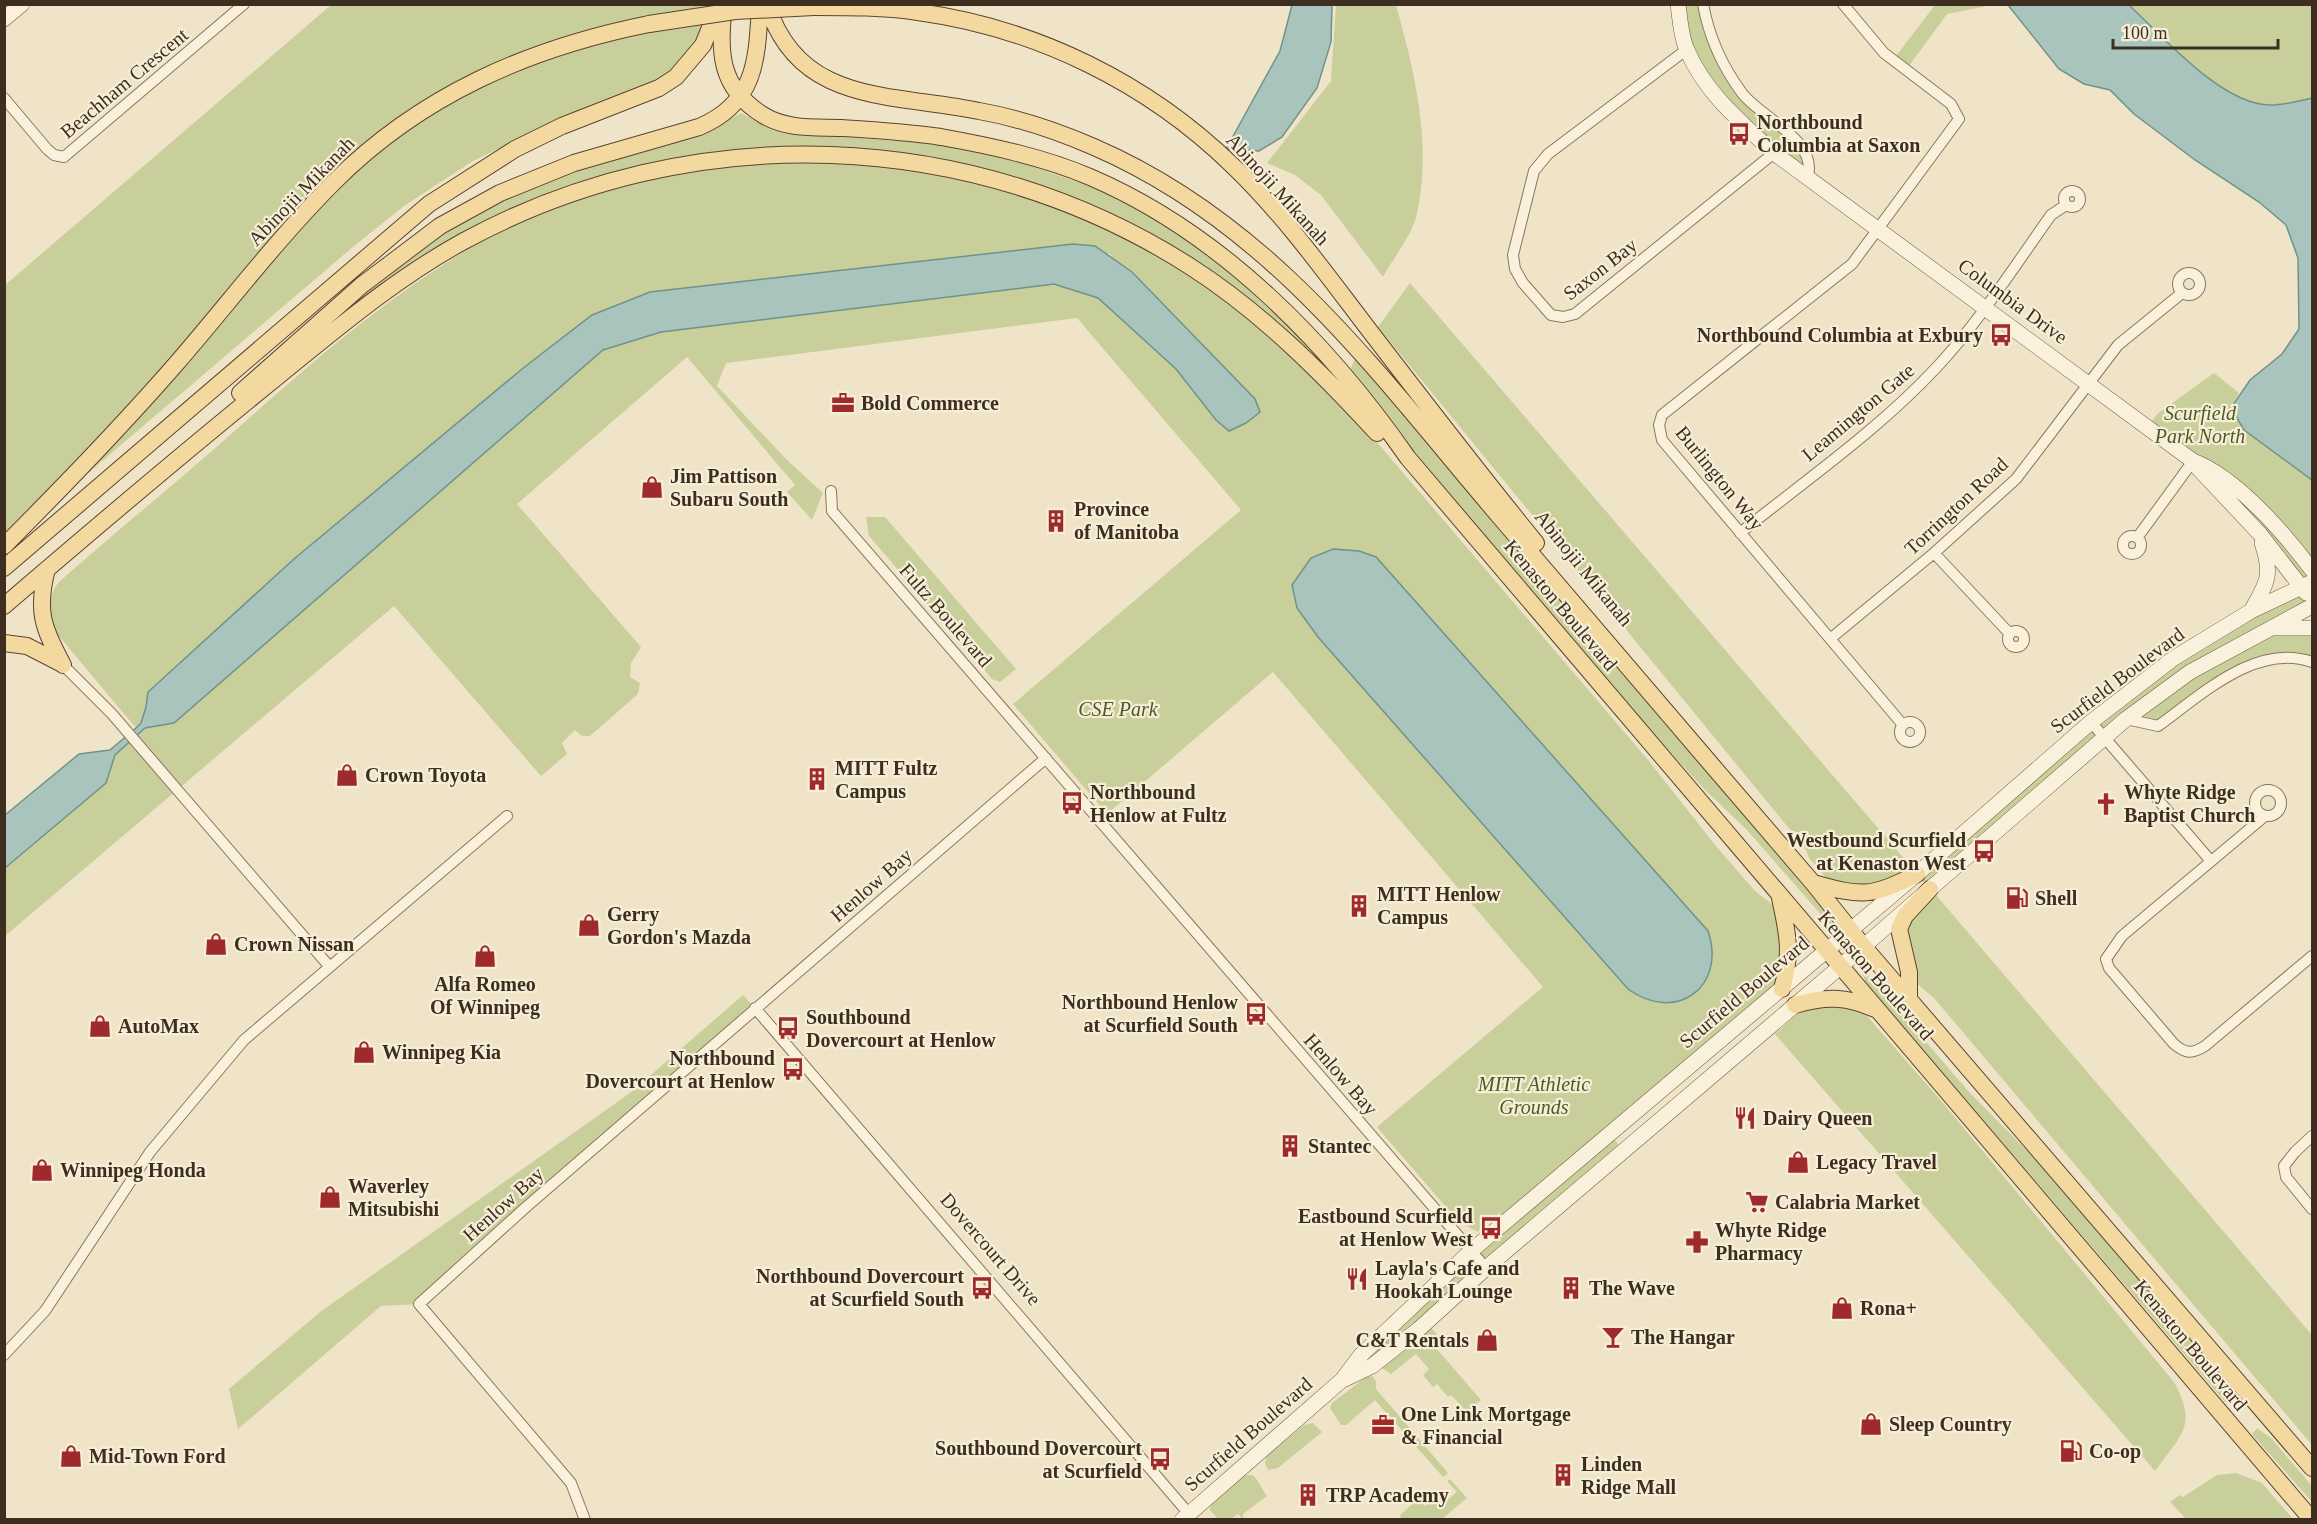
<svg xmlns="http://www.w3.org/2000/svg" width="2317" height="1524" viewBox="0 0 2317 1524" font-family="Georgia,serif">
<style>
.green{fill:#c9cf9b;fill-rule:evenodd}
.water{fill:#a9c4bc;stroke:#6f938a;stroke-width:1.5}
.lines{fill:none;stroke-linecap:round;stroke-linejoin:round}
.street-casing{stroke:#8d765c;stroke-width:12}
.secondary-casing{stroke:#6f573f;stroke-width:16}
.primary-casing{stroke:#5b4430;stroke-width:18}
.street{stroke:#faf1dc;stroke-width:10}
.secondary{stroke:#faf1dc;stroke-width:15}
.primary{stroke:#f3d9a0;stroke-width:16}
.primary-bridge-casing{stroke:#5b4430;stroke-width:18;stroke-linecap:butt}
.primary-bridge{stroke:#f3d9a0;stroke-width:16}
.labels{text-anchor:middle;stroke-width:4.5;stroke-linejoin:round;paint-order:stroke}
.street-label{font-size:20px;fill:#3d2e20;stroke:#f7eed8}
.poi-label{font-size:20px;font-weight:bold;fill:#3d2e20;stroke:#f7eed8;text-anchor:start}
.park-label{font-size:20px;font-style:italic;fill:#4d5a26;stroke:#f7eed8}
</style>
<rect width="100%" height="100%" fill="#f0e4c8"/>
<path class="green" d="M 331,5 L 711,5 L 703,35 L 673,74 L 575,112 L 473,161 L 404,206 L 354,246 L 5,544 L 4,286 Z
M 1336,5 L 1396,5 C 1415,73 1433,147 1416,217 C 1412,235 1392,260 1383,277 L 1321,195 L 1295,175 L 1267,163 L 1331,81 Z
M 1678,5 L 1703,5 L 1708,31 L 1744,95 L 1802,147 L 1808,176 L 1705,80 Z
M 1935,5 L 1992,5 L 1947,14 L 1906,70 L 1893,60 Z
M 2129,5 L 2312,5 L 2312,98 C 2300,101 2284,105 2271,105 C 2223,106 2162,36 2129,5 Z
M 741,113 L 763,125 L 782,132 L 939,144 L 1020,162 L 1103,191 L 1153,216 L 1242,278 L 1308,347 L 1306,349 C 1250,306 1196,259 1134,226 C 991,150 822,130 664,161 C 631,168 592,175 562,190 C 505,217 451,253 396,284 C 379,294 357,311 341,314 L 414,251 L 496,200 L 589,166 L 705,133 Z
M 842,161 L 922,170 L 1054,204 L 1157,253 L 1249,316 L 1352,415 L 1382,448 L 1648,760 L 1716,846 L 1755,891 L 1773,905 L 1779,913 L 1784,983 L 1610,1134 L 1623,1150 L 1486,1268 L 1342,1380 L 1506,1219 L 1499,1213 L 1478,1232 L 1458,1221 L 1377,1127 L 1543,987 L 1273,672 L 1107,814 L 1013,704 L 1241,510 L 1077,318 L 726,363 L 717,386 L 787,460 L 823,493 L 812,520 L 787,492 L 795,485 L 687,357 L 517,504 L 641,647 L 631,663 L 630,677 L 640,683 L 638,694 L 590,736 L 582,736 L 575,730 L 562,743 L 567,754 L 541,776 L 394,606 L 5,936 L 5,868 L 106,783 L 115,755 L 145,728 L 174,723 L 603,349 L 661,332 L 1054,284 L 1098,298 L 1176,369 L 1216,420 L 1110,254 L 650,292 L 522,369 L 294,559 L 148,692 C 147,704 146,719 136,728 L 58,635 C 49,617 45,598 59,582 C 115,532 174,485 230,435 C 301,372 373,308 454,258 C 513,221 582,196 649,179 C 712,163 777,164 842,161 ZM 1376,557 L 1391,576 L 1318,637 Z
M 1410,283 L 1914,870 L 1872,890 L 1827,879 L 1809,858 L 1805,848 L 1378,327 Z
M 1355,359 L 1830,915 L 1834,924 L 1831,926 L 1747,830 L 1706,791 L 1641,720 L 1347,376 Z
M 2214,373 L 2239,393 L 2231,408 L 2244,430 L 2312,480 L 2312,582 L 2301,587 L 2312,602 L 2269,628 L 2312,628 L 2312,662 L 2272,660 L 2231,673 L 2158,726 L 2126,719 L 1930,889 L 1917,874 L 2174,658 L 2300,587 L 2260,534 L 2148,428 L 2157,414 Z
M 866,517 L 885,517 L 1016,669 L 1000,682 L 992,679 L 869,536 Z
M 1936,895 L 2312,1335 L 2312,1445 L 1934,998 L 1915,982 L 1904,965 L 1908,926 L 1919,910 Z
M 1864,970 L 1970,1093 L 2049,1173 L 2223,1375 L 2233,1397 L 2226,1403 L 1866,983 L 1862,973 Z
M 743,995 L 755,1008 L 419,1304 L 381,1306 L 238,1429 L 229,1389 L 320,1312 L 630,1093 Z
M 1818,1003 L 1852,1006 L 1867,1016 L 1943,1103 L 2174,1382 C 2198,1426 2181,1435 2155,1471 L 1775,1034 L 1802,1010 Z
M 1431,1328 L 1437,1334 L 1430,1341 L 1481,1400 L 1467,1412 L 1451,1395 L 1448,1397 L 1437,1384 L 1433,1387 L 1423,1375 L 1429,1369 L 1416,1354 L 1391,1374 L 1382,1368 Z
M 1372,1376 L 1376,1381 L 1376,1389 L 1448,1473 L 1443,1477 L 1375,1400 L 1346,1425 L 1341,1425 L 1330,1408 L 1332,1403 L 1366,1377 Z
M 1313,1423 L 1322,1432 L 1278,1468 L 1268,1470 L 1265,1463 L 1267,1456 L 1304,1425 Z
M 2257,1428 L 2271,1438 L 2312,1486 L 2312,1502 L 2252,1434 Z
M 2236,1473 L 2262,1483 L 2293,1519 L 2186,1519 L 2170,1502 L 2180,1495 L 2183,1497 L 2217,1475 Z
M 1245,1475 L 1252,1475 C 1259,1479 1261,1489 1267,1496 L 1243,1514 L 1243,1519 L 1238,1514 L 1231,1519 L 1218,1519 L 1209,1509 L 1212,1504 Z
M 1450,1479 L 1467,1498 L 1442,1519 L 1401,1519 L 1400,1515 L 1418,1499 L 1425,1506 L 1440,1492 L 1447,1500 L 1457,1492 L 1447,1481 Z"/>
<path class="water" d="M 1292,5 L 1332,5 L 1331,42 L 1317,88 L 1282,137 L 1259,151 L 1226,149 L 1280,51 Z
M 2008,5 L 2129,5 C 2162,36 2223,106 2271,105 C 2284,105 2300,101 2312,98 L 2312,480 L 2244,430 L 2231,408 L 2250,380 L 2282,354 L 2299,329 L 2298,258 L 2286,225 L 2259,202 L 2195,160 L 2134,114 L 2110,90 L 2084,84 L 2059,69 Z
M 1073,244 L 1095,246 L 1132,272 L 1255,399 L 1260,412 L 1246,423 L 1229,431 L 1216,420 L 1176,369 L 1098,298 L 1054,284 L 661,332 L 603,350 L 174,723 L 145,728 L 115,755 L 106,783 L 5,868 L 5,815 L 79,754 L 110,750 L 136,728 L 141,723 L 146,707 L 148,692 L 294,559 L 522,369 L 592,315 L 650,292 Z
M 1333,549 L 1359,551 L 1376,557 L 1708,931 C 1727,987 1676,1024 1628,989 L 1318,637 L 1297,608 L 1292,585 L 1311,558 Z"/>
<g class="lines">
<g class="street-casing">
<path id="street" d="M 1703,4 C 1709,37 1722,66 1742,93 C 1762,119 1817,139 1808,176
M 1843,4 L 1884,53 L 1951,104 L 1959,119 L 1852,264 L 1662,415 L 1659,425 L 1662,440 L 1903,725
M 1686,50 L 1548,154 L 1534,171 L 1513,255 L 1515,269 L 1523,283 L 1551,315 L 1563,317 L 1575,314 L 1774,153
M 4,98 L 47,149 L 54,155 L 64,157 L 244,4
M2064 199a8 8 0 1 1 16 0a8 8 0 1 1-16 0Z
M2178 284a11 11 0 1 1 22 0a11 11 0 1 1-22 0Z
M 831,491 L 832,511 L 1486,1268
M 1740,533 C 1806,480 1878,430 1936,368 C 1979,322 2014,267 2051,215 L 2066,205
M2123 545a9 9 0 1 1 18 0a9 9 0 1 1-18 0Z
M 2137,538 L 2193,461
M 1934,553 L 2010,634
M2008 639a8 8 0 1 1 16 0a8 8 0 1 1-16 0Z
M 1830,639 L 1934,553 L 2016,479 L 2118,345 L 2182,293
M 63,665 L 112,714 L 329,966
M 2126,719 L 2158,726 C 2200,696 2256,642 2312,662
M1900 732a10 10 0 1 1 20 0a10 10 0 1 1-20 0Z
M 2091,722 L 2210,860
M2255 803a13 13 0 1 1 26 0a13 13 0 1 1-26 0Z
M 2265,816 L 2122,936 L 2106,959 L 2109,968 L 2174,1044 C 2186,1054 2192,1054 2205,1046 L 2312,956
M 755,1008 L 1189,1514
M 2312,1136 L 2295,1152 L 2284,1166 L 2286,1177 L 2312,1209
M 4,1355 L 45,1311 L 150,1152 L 244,1040 L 507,816
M 585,1520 L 571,1483 L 419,1304 L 525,1208 L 1046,758"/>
</g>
<g class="secondary-casing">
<path id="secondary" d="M 1678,4 C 1680,19 1681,37 1687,50 C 1705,93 1742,123 1774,153 L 2193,461 C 2236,477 2285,534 2312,570
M 4,19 L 22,4
M 2196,466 L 2260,534 L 2306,593
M 2251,611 C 2267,583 2273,576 2262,543
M 2273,628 L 2312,628
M 1345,1379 L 1372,1366 L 1419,1329 L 1486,1268 L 1841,966 L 2126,719 L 2190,672 L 2312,606
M 1182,1520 L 1342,1380 L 1360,1356 L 1471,1251 L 1917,874 L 2091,722 L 2174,658 L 2251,611 L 2312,582"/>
</g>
<g class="primary-casing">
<path id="primary" d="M 724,4 C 719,51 718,87 763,115 C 787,130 816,127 842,128 C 875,130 909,132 941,137 C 991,146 1043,157 1090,177 C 1221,233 1327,342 1408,458 L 2312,1520
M 767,4 C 798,106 894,93 979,111 C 1019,118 1057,131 1094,147 C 1272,224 1377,373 1499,516 C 1604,639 1708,761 1813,883 L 1864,947 L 2312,1468
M 814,7 C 849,7 884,7 918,12 C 1036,28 1148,83 1233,166 C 1283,214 1324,271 1366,326 C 1422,399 1478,472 1536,543
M 240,393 L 362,285 L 440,226 L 500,193 L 574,163 L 699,127 C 757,103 757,58 760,4
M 4,546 C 63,487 121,427 176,364 C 228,304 277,239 334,182 C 421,95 529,48 649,24
M 4,568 L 429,204 L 515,149 L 562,126 L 659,88 L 676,77 L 703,45 L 718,8
M 47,569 C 36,611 43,628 63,665
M 4,606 C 96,527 188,449 282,373 C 340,326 398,277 464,241 C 692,117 973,127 1191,267 C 1261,312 1321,372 1377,433
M 4,643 L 27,646 L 62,664
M 1813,883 C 1863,897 1871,897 1917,874
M 1780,898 C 1788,934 1792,954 1782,989
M 1909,999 L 1909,972 L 1899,929 L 1905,916 L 1930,889
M 1795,1005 C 1825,996 1846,996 1875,1009"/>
</g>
<use href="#street" class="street"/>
<use href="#secondary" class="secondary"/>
<use href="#primary" class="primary"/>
<g class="primary-bridge-casing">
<path id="primary-bridge" d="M 649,24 L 735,11 L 814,7"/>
</g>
<use href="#primary-bridge" class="primary-bridge"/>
</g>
<defs>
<g id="bus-bare" transform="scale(1.8)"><path d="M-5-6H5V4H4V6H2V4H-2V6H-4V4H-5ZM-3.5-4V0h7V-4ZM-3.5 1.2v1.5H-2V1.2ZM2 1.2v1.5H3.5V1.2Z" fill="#9e2a2b" stroke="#f7eed8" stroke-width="2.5" paint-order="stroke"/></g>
<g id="office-bare" transform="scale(1.8)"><path d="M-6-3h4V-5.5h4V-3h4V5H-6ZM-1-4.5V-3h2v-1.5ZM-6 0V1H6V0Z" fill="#9e2a2b" stroke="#f7eed8" stroke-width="2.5" paint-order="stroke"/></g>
<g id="shop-bare" transform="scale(1.8)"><path d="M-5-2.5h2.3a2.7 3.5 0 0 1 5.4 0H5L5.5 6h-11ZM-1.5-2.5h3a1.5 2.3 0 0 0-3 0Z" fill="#9e2a2b" stroke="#f7eed8" stroke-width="2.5" paint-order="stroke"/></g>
<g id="building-bare" transform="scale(1.8)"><path d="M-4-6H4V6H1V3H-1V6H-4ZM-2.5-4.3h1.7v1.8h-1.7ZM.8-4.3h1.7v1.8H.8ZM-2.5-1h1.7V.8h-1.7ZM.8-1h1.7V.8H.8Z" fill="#9e2a2b" stroke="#f7eed8" stroke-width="2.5" paint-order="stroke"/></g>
<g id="church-bare" transform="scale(1.8)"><path d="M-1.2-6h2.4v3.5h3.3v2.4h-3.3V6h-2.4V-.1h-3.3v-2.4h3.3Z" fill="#9e2a2b" stroke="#f7eed8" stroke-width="2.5" paint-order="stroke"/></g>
<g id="fuel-bare" transform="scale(1.8)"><path d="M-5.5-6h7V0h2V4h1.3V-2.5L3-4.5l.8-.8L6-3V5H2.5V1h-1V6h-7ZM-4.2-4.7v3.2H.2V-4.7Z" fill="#9e2a2b" stroke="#f7eed8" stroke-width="2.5" paint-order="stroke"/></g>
<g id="restaurant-bare" transform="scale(1.8)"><path d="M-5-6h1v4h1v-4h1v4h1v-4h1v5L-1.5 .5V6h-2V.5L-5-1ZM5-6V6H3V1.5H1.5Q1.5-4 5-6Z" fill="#9e2a2b" stroke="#f7eed8" stroke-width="2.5" paint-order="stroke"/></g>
<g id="supermarket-bare" transform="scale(1.8)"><path d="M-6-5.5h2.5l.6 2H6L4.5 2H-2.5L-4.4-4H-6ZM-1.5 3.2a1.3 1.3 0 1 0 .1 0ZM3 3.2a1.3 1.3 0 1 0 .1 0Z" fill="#9e2a2b" stroke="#f7eed8" stroke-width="2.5" paint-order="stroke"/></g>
<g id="pharmacy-bare" transform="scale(1.8)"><path d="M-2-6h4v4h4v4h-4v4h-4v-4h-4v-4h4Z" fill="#9e2a2b" stroke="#f7eed8" stroke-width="2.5" paint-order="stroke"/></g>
<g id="bar-bare" transform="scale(1.8)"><path d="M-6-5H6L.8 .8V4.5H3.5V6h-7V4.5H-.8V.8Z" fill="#9e2a2b" stroke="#f7eed8" stroke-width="2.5" paint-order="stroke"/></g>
</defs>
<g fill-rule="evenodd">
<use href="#bus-bare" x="1739" y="134"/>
<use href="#bus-bare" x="2001" y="335"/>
<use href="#office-bare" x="843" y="403"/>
<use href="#shop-bare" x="652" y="487"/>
<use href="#building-bare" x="1056" y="521"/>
<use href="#shop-bare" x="347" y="775"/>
<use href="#building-bare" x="817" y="779"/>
<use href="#bus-bare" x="1072" y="803"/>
<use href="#church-bare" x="2106" y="804"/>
<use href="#bus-bare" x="1984" y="851"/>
<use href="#fuel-bare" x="2017" y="898"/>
<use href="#building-bare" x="1359" y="906"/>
<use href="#shop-bare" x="589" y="925"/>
<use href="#shop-bare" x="216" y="944"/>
<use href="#shop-bare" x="485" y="956"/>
<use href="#bus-bare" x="1256" y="1014"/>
<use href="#shop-bare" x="100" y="1026"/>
<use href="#bus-bare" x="788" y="1028"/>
<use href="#shop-bare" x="364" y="1052"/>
<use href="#bus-bare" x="793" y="1069"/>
<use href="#restaurant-bare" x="1745" y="1118"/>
<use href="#building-bare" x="1290" y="1146"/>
<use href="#shop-bare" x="1798" y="1162"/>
<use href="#shop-bare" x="42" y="1170"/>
<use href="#shop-bare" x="330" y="1197"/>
<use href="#supermarket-bare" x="1757" y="1202"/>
<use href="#bus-bare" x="1491" y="1228"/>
<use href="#pharmacy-bare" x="1697" y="1242"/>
<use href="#restaurant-bare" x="1357" y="1279"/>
<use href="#bus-bare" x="982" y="1288"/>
<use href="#building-bare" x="1571" y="1288"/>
<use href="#shop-bare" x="1842" y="1308"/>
<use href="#bar-bare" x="1613" y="1337"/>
<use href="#shop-bare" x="1487" y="1340"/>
<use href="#shop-bare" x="1871" y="1424"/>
<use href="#office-bare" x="1383" y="1425"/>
<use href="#fuel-bare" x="2071" y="1451"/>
<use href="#shop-bare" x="71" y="1456"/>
<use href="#bus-bare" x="1160" y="1459"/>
<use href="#building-bare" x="1563" y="1475"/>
<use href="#building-bare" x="1308" y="1495"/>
</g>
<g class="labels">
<g class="street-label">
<text transform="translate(124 83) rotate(-40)" y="7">Beachham Crescent</text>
<text transform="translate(1278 189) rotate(48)" y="7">Abinojii Mikanah</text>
<text transform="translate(301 191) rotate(-46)" y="7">Abinojii Mikanah</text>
<text transform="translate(1600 269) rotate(-38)" y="7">Saxon Bay</text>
<text transform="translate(2013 301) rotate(36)" y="7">Columbia Drive</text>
<text transform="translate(1858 412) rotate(-40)" y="7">Leamington Gate</text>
<text transform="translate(1720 478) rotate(51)" y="7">Burlington Way</text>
<text transform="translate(1956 506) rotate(-43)" y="7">Torrington Road</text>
<text transform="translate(1584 568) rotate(51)" y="7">Abinojii Mikanah</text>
<text transform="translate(1561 605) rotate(50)" y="7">Kenaston Boulevard</text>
<text transform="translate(946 615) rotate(49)" y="7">Fultz Boulevard</text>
<text transform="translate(2117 680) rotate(-37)" y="7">Scurfield Boulevard</text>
<text transform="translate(871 885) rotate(-41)" y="7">Henlow Bay</text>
<text transform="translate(1876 975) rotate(49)" y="7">Kenaston Boulevard</text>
<text transform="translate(1744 992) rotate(-40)" y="7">Scurfield Boulevard</text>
<text transform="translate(1341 1074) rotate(49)" y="7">Henlow Bay</text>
<text transform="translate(503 1204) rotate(-42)" y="7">Henlow Bay</text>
<text transform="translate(991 1249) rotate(49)" y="7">Dovercourt Drive</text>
<text transform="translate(2191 1345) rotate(50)" y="7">Kenaston Boulevard</text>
<text transform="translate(1248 1434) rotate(-41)" y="7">Scurfield Boulevard</text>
</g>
<g class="poi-label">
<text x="1757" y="129">Northbound<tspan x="1757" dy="23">Columbia at Saxon</tspan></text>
<text x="1983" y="342" text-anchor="end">Northbound Columbia at Exbury</text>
<text x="861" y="410">Bold Commerce</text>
<text x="670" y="483">Jim Pattison<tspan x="670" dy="23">Subaru South</tspan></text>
<text x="1074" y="516">Province<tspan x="1074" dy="23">of Manitoba</tspan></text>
<text x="835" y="775">MITT Fultz<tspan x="835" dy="23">Campus</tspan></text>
<text x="365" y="782">Crown Toyota</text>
<text x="1090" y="799">Northbound<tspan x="1090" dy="23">Henlow at Fultz</tspan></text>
<text x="2124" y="799">Whyte Ridge<tspan x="2124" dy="23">Baptist Church</tspan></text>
<text x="1966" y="847" text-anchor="end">Westbound Scurfield<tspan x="1966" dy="23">at Kenaston West</tspan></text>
<text x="1377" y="901">MITT Henlow<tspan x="1377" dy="23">Campus</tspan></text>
<text x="2035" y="905">Shell</text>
<text x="607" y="921">Gerry<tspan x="607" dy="23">Gordon's Mazda</tspan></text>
<text x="234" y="951">Crown Nissan</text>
<text x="485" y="991" text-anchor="middle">Alfa Romeo<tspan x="485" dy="23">Of Winnipeg</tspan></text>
<text x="1238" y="1009" text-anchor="end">Northbound Henlow<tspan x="1238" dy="23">at Scurfield South</tspan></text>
<text x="806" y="1024">Southbound<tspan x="806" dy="23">Dovercourt at Henlow</tspan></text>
<text x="118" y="1033">AutoMax</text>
<text x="382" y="1059">Winnipeg Kia</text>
<text x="775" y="1065" text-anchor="end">Northbound<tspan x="775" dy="23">Dovercourt at Henlow</tspan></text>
<text x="1763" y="1125">Dairy Queen</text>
<text x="1308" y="1153">Stantec</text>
<text x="1816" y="1169">Legacy Travel</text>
<text x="60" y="1177">Winnipeg Honda</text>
<text x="348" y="1193">Waverley<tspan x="348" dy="23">Mitsubishi</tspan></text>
<text x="1775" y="1209">Calabria Market</text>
<text x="1473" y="1223" text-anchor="end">Eastbound Scurfield<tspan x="1473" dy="23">at Henlow West</tspan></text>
<text x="1715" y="1237">Whyte Ridge<tspan x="1715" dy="23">Pharmacy</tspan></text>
<text x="1375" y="1275">Layla's Cafe and<tspan x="1375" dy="23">Hookah Lounge</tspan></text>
<text x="964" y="1283" text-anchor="end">Northbound Dovercourt<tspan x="964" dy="23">at Scurfield South</tspan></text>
<text x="1589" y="1295">The Wave</text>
<text x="1860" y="1315">Rona+</text>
<text x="1631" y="1344">The Hangar</text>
<text x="1469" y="1347" text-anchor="end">C&amp;T Rentals</text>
<text x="1401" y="1421">One Link Mortgage<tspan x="1401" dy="23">&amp; Financial</tspan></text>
<text x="1889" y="1431">Sleep Country</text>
<text x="1142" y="1455" text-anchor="end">Southbound Dovercourt<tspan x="1142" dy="23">at Scurfield</tspan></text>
<text x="2089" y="1458">Co-op</text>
<text x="89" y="1463">Mid-Town Ford</text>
<text x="1581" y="1471">Linden<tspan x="1581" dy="23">Ridge Mall</tspan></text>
<text x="1326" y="1502">TRP Academy</text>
</g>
<g class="park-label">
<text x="2200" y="420">Scurfield<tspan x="2200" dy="23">Park North</tspan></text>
<text x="1118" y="716">CSE Park</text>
<text x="1534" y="1091">MITT Athletic<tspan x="1534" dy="23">Grounds</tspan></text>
</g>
</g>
<rect width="2317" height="1524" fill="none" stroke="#3d2e20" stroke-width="12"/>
<path d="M2113 39v9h165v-9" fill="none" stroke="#3d2e20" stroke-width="3"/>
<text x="2122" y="39" font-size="18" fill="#3d2e20" stroke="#f7eed8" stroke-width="4.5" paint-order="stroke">100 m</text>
</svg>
